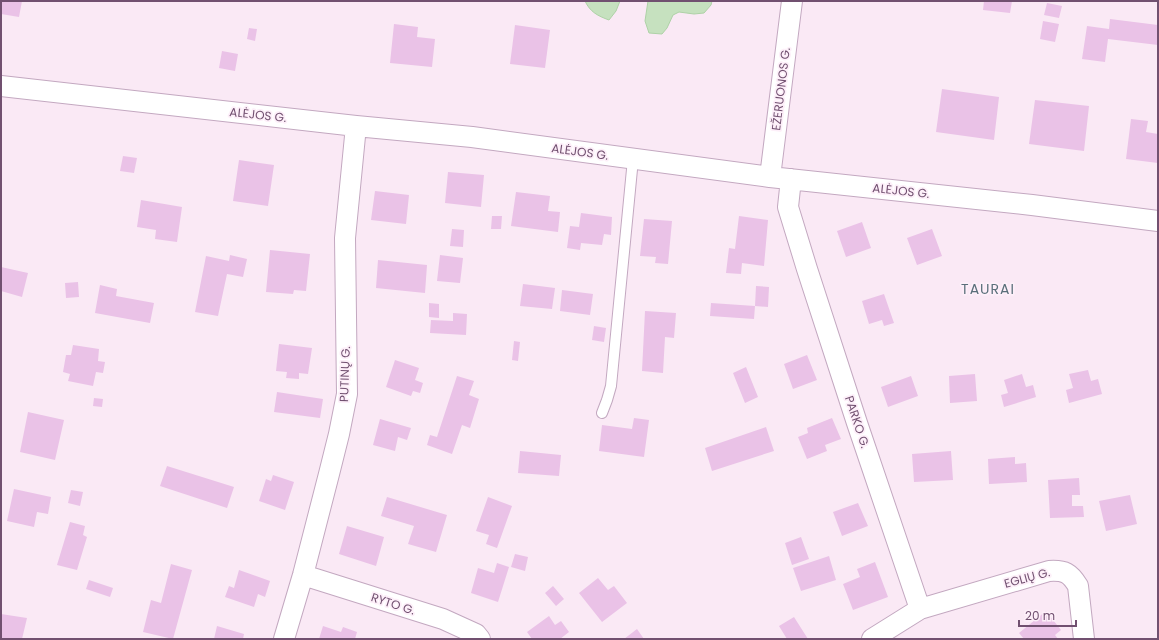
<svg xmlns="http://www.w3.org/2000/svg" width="1159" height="640" viewBox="0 0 1159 640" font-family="Poppins,sans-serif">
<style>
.water{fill:#c6e1bf;stroke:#aed2a7}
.building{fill:#eac2e7}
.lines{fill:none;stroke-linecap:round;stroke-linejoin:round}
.service-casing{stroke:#c3a8c0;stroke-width:12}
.minor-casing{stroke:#c3a8c0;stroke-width:22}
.service{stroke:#fff;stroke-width:10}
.minor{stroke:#fff;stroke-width:20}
.labels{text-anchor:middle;stroke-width:3.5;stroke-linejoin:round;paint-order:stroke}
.street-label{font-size:12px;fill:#715070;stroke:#fdeff9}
.quarter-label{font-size:14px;letter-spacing:1px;fill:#5a6f7a;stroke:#fdeff9}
</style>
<rect width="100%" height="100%" fill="#fae9f5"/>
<path class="water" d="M 585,1 L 620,1 L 616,11 L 609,20 C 598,16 590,12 585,1 Z
M 648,1 L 712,1 L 711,5 L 704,13 L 694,14 L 679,12 L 673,15 L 667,28 L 662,34 L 649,33 L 645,21 Z"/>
<path class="building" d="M 1,1 L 22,1 L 19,17 L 1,14 Z
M 984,1 L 1012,1 L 1010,13 L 983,10 Z
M 1047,3 L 1062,6 L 1059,18 L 1044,15 Z
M 1110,19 L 1158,25 L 1158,45 L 1108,39 L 1105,62 L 1082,59 L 1087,26 L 1109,29 Z
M 1043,21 L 1059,24 L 1055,42 L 1040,39 Z
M 394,24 L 418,27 L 417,37 L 435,39 L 432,67 L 390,63 Z
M 515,25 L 550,30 L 545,68 L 510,64 Z
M 249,28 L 257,29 L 255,41 L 247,39 Z
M 222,51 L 238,54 L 235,71 L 219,68 Z
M 942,89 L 999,97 L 994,140 L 936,132 Z
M 1035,100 L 1089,106 L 1084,151 L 1029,144 Z
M 1131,119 L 1148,121 L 1146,132 L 1158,134 L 1158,163 L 1126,159 Z
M 123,156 L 137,158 L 134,173 L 120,171 Z
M 239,160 L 274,165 L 268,206 L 233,201 Z
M 448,172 L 484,175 L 481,207 L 445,203 Z
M 375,191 L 409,195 L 406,224 L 371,220 Z
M 516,192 L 550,196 L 548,211 L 560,212 L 558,232 L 511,226 Z
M 141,200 L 182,207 L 177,242 L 155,239 L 156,230 L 137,227 Z
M 581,213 L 612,217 L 611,235 L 604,234 L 602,245 L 581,243 L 580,250 L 567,248 L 570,226 L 579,227 Z
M 492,216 L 502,216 L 501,229 L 491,229 Z
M 739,216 L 768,220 L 764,266 L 742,263 L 741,274 L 726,273 L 729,248 L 735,249 Z
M 644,219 L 672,221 L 668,264 L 655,263 L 656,257 L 640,256 Z
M 862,222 L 871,248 L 846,257 L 837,231 Z
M 452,229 L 464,230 L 463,247 L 450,246 Z
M 932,229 L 942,256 L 917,265 L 907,238 Z
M 270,250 L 310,254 L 306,291 L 294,290 L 293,294 L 266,292 Z
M 230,255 L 247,259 L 243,277 L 227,274 L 218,316 L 195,312 L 206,256 L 229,261 Z
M 440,255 L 463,258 L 460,283 L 437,281 Z
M 378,260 L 427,265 L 425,293 L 376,288 Z
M 1,267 L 28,273 L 22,297 L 1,291 Z
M 78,282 L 79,297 L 66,298 L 65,283 Z
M 523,284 L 555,288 L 552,309 L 520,306 Z
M 100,285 L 117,289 L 116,296 L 154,303 L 150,323 L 95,313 Z
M 756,286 L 769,287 L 768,307 L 755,306 Z
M 562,290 L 593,294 L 590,315 L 560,311 Z
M 884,294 L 894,323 L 884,326 L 882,320 L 869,324 L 862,301 Z
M 429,303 L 439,304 L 439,318 L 429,317 Z
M 711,303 L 755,306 L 754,319 L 710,316 Z
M 645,311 L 676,313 L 674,338 L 665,337 L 663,373 L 642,371 Z
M 453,313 L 467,314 L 466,335 L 430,333 L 431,320 L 453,321 Z
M 594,326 L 606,328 L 604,342 L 592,340 Z
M 514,341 L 520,342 L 518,361 L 512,360 Z
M 279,344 L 312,348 L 308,374 L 299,373 L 299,379 L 286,378 L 287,372 L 276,371 Z
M 73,345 L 99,349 L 98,361 L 105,362 L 103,373 L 96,372 L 93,386 L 68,381 L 70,374 L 63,372 L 66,355 L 71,355 Z
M 807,355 L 817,380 L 793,389 L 784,364 Z
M 395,360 L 419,368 L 415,380 L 423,383 L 420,393 L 413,391 L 411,396 L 386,387 Z
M 746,367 L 758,397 L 745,403 L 733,373 Z
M 1088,370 L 1091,381 L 1098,379 L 1102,394 L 1069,403 L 1066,390 L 1073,388 L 1069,374 Z
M 975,374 L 977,401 L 950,403 L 949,376 Z
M 1022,374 L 1026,387 L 1033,385 L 1036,397 L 1004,407 L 1001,395 L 1008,393 L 1004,380 Z
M 457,376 L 474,381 L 469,395 L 479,399 L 470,428 L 462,425 L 452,454 L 427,445 L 430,435 L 437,437 Z
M 911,376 L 918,396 L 888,407 L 881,387 Z
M 277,392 L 323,399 L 320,418 L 274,412 Z
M 94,398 L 103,399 L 102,407 L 93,406 Z
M 28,412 L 64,420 L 55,460 L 20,452 Z
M 634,418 L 649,420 L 644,457 L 599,451 L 602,425 L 632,429 Z
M 832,418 L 841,439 L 825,445 L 827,451 L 807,459 L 798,437 L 808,433 L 807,428 Z
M 380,419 L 411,428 L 407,440 L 398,437 L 395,451 L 373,445 Z
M 766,427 L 774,451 L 712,471 L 705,448 Z
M 520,451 L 561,455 L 559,476 L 518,473 Z
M 951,451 L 953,480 L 914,482 L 912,454 Z
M 1015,457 L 1015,464 L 1026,463 L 1027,482 L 989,484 L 988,459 Z
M 167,466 L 234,487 L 227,508 L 160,486 Z
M 273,475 L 294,482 L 285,510 L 259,501 L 266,479 L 271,481 Z
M 1079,478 L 1080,495 L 1072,495 L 1072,506 L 1083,506 L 1084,517 L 1050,518 L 1048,480 Z
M 14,489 L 51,497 L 48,514 L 37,512 L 34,527 L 7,521 Z
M 71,490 L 83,492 L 80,506 L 68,503 Z
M 1130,495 L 1137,524 L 1106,531 L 1099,501 Z
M 387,497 L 447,515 L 436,552 L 408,544 L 414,526 L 381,516 Z
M 488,497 L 512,506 L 497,548 L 486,544 L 489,535 L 476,531 Z
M 858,503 L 868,526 L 842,536 L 833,512 Z
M 70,522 L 85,526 L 83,535 L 87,537 L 77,570 L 57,565 Z
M 347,526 L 384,537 L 376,566 L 339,554 Z
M 801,537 L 809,559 L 792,565 L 785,543 Z
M 515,554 L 528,557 L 525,571 L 511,567 Z
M 829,556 L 836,580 L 801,591 L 793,568 Z
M 875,562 L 888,597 L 853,610 L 843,584 L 860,577 L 857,569 Z
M 497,563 L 509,567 L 498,602 L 471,593 L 478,568 L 494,573 Z
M 171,564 L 192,570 L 173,639 L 143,632 L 151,600 L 161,603 Z
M 239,570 L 270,581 L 265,597 L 258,594 L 254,607 L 225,597 L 229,586 L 234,588 Z
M 598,578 L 608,590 L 614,586 L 627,603 L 602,622 L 579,593 Z
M 89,580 L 113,588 L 110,597 L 86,589 Z
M 553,586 L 564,599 L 556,606 L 545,593 Z
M 1046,611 L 1061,630 L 1055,635 L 1058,639 L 1024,639 L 1019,633 Z
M 1,614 L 27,618 L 22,639 L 1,639 Z
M 549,616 L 555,625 L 561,621 L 569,632 L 560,639 L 532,639 L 527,632 Z
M 794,617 L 808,639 L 787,639 L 779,626 Z
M 217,626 L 244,634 L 243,639 L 214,639 Z
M 323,626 L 341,632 L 343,627 L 357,632 L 355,639 L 319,639 Z
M 637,629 L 644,639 L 624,639 Z"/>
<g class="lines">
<g class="service-casing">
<path id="service" d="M 602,413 L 607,400 L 611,386 L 633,159"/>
</g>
<g class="minor-casing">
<path id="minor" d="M 1,86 L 356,126 L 472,137 L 770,177 L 1032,205 L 1158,221
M 770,177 L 792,1
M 791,179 L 788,207 L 807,269 L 857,423 L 920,609 L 872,639
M 303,575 L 443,619 L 476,634 L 480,639
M 920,609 L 1049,571 C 1065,570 1070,573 1078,586 L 1084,639
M 284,639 L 303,575 L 329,474 L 339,434 L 347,394 L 345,238 L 356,126"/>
</g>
<use href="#service" class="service"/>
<use href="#minor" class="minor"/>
</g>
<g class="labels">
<g class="street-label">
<text transform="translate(781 89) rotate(-83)" y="4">EŽERUONOS G.</text>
<text transform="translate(258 115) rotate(6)" y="4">ALĖJOS G.</text>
<text transform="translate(580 152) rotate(8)" y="4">ALĖJOS G.</text>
<text transform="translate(901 191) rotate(6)" y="4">ALĖJOS G.</text>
<text transform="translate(345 374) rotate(-88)" y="4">PUTINŲ G.</text>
<text transform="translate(857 422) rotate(72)" y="4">PARKO G.</text>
<text transform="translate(1027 578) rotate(-15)" y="4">EGLIŲ G.</text>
<text transform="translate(393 604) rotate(18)" y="4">RYTO G.</text>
</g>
<g class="quarter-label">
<text x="988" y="294">TAURAI</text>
</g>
</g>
<rect width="1159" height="640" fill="none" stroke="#715070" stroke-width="4"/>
<path d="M1019 620v6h57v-6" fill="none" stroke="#715070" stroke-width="2"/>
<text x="1025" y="620" font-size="12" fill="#715070" stroke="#fdeff9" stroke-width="3" paint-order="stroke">20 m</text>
</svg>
